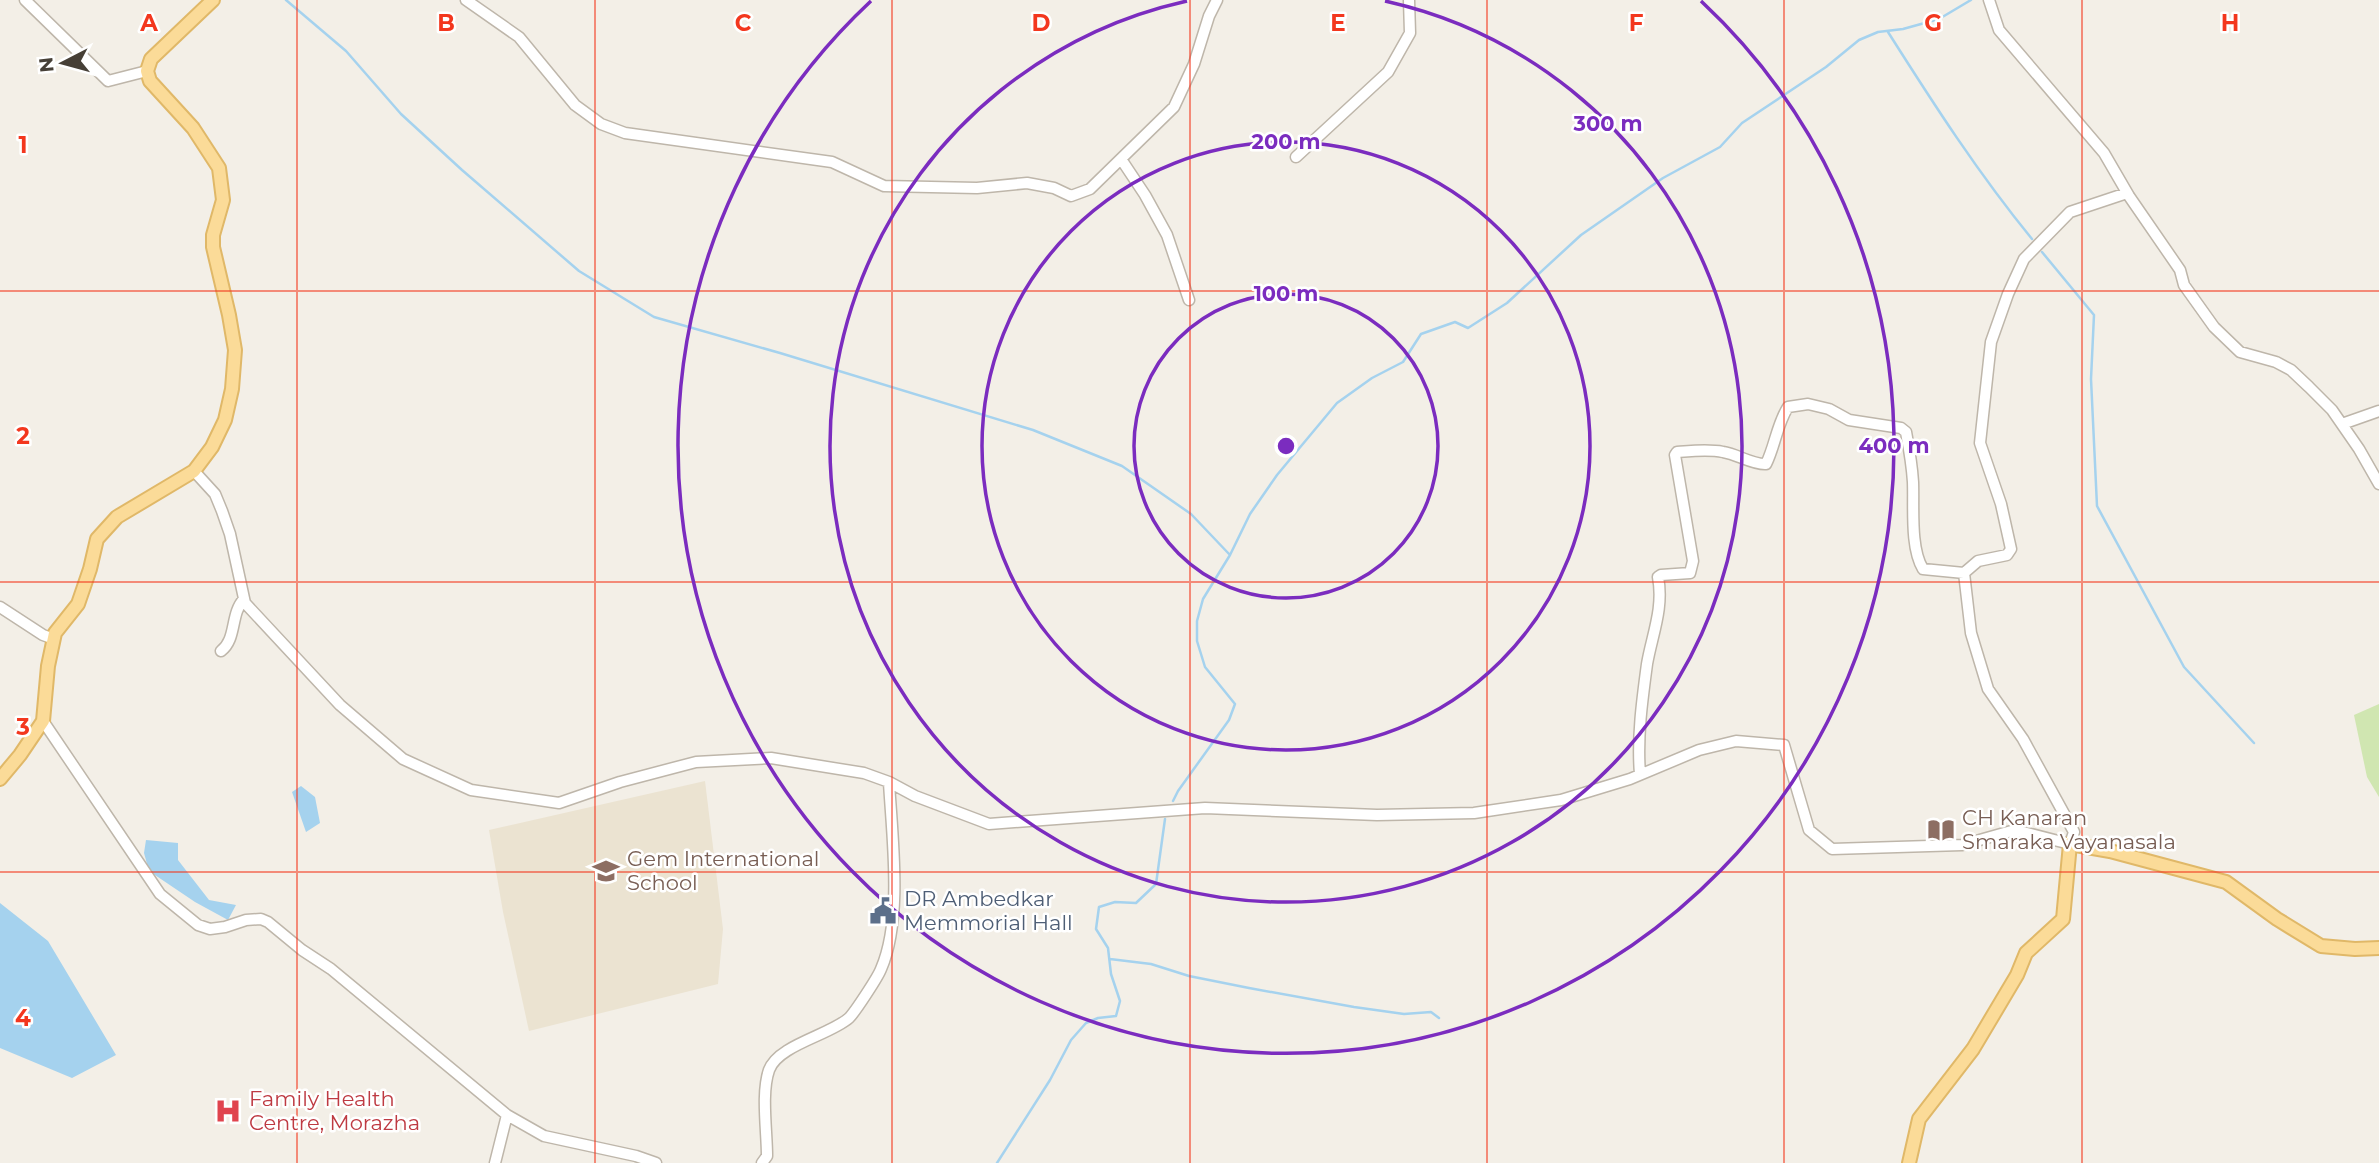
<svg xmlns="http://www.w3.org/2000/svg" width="2379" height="1163" viewBox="0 0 2379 1163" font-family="Montserrat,sans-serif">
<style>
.education{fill:#ebe3d1}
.green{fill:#d0e6b1}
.water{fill:#a5d2ee}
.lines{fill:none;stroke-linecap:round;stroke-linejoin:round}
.stream{stroke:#a5d2ee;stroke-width:2.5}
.minor-casing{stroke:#beb6aa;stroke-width:13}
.major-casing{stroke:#e0b868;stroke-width:16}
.minor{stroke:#fff;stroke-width:10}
.major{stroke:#fbdb98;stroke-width:12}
.grid{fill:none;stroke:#f3371e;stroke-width:2;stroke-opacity:0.55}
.ring{fill:none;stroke:#7b2cbf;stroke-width:3.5}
.labels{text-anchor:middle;stroke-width:5;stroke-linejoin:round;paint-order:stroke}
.education-label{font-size:21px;fill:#785e54;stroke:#fff;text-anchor:start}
.service-label{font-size:21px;fill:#4e5e75;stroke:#fff;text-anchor:start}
.health-label{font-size:21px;fill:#be3a42;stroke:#fff;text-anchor:start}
.grid-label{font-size:23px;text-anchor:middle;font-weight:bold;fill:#f3371e;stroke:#fff;stroke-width:5;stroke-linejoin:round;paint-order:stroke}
.centre{fill:#7b2cbf;stroke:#fff;stroke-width:3.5}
.ring-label{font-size:21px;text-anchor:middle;font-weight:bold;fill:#7b2cbf;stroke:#fff;stroke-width:5;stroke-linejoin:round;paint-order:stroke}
</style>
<rect width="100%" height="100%" fill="#f3efe7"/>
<path class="education" d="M 705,781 L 723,929 L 718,984 L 529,1031 L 503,912 L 489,830 Z"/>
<path class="green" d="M 2379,704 L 2379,797 L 2367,777 L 2354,715 Z"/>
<path class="water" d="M 301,786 L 315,797 L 320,823 L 306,832 L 292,792 Z
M 146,840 L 178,843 L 178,860 L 209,900 L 236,905 L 228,920 L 195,902 L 149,871 L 144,853 Z
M 0,903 L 48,941 L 116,1055 L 72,1078 L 0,1048 Z"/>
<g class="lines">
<path class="stream" d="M 286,0 L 346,51 L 401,114 L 462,170 L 579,271 L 654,317 L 780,353 L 1033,430 L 1122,466 L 1191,514 L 1230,555
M 1888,32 C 1933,103 1978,173 2032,239
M 2042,252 L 2094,315 L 2091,379 L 2097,506 L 2184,667 L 2254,743
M 1173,801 L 1178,791 L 1229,720 L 1235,704 L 1205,667 L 1197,641 L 1197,621 L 1203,599 L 1230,555 L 1250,514 L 1277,475 L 1337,403 L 1372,378 L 1403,362 L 1421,334 L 1455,322 L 1468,328 L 1507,303 L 1581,235 L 1663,178 L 1720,147 L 1742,123 L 1826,67 L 1859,40 L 1878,32 L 1903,29 L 1939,19 L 1971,0
M 1110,959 L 1151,964 L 1189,976 L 1249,988 L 1354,1007 L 1404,1014 L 1431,1012 L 1439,1018
M 997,1163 L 1050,1080 L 1071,1040 L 1086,1023 L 1098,1018 L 1116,1016 L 1120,1001 L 1111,974 L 1108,948 L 1096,929 L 1099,907 L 1115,902 L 1136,903 L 1156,884 L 1165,819"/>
<g class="minor-casing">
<path id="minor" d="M 25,0 L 108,81 L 147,71
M 466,0 L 519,37 L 575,105 L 601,124 L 625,133 L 832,162 L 884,186 L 977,188 L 1027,183 L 1054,188 L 1071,196 L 1090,189 L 1174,107 L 1194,64 L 1209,16 L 1217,0
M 1989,0 L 1999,30 L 2104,153 L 2129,196 L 2180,270 L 2184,285 L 2214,327 L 2240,352 L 2276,362 L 2291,370 L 2309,387 L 2332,410 L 2359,449 L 2379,484
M 1296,157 L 1388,72 L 1410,33 L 1409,0
M 1121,159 L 1145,195 L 1167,235 L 1189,300
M 2342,424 L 2379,411
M 194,471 L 215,494 L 222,511 L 230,534 L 245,603 L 340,705 L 403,759 L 471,790 L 559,803 L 620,782 L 696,762 L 771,758 L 864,773 L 889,782 L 915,796 L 989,824 L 1205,808 L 1377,815 L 1474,813 L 1561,800 L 1630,779 L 1699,750 L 1736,741 L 1784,745 L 1809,830 L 1832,849 L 1962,845 L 2015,830 L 2070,844 L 2074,832 L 2023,739 L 1988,689 L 1971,633 L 1964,573 L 1978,561 L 2007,555 L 2011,549 L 2001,504 L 1980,443 L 1991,342 L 2008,294 L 2024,259 L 2070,212 L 2127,193
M 0,607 L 43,635 L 54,639
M 221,651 C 237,639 230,614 244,599
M 43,721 L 160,894 L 198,925 L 210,929 L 225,927 L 246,920 L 261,919 L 268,922 L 302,950 L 331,969 L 507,1115 L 544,1136 L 636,1156 L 656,1163
M 1640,774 C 1637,738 1642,701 1647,664 C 1652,635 1664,608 1658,577 L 1661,575 L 1690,573 L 1693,561 L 1675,455 L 1677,452 C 1692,451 1708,449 1723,452 C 1737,454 1753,465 1766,464 C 1775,446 1777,424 1788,407 L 1808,404 L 1829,409 L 1849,420 L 1901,428 L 1906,432 C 1909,448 1912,465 1913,482 C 1914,507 1910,548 1923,569 L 1964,573
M 495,1163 L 507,1115
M 762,1163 L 767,1156 C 767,1131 761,1093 769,1070 C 778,1045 830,1035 849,1018 C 855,1012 878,977 881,969 C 903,918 892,837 889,782"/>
</g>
<g class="major-casing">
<path id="major" d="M 0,779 L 20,755 L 43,721 L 48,666 L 55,633 L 78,604 L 90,569 L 97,539 L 117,517 L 194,471 L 212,447 L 225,420 L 232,389 L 235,350 L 229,315 L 213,247 L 213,235 L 223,200 L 219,168 L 193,128 L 150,81 L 147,71 L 151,59 L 213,0
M 1909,1163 L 1919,1119 L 1973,1049 L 2017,975 L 2026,953 L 2063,919 L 2070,844 L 2110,851 L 2226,882 L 2277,919 L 2321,946 L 2355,949 L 2379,948"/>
</g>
<use href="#minor" class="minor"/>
<use href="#major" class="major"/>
</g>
<path class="grid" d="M 297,0 L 297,1163M 595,0 L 595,1163M 892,0 L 892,1163M 1190,0 L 1190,1163M 1487,0 L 1487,1163M 1784,0 L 1784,1163M 2082,0 L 2082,1163M 0,291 L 2379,291M 0,582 L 2379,582M 0,872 L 2379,872"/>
<g class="ring">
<circle cx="1286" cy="446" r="152"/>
<circle cx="1286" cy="446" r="304"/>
<path d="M1385 1A456 456 0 1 1 1187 1"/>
<path d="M1701 1A608 608 0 1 1 871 1"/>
</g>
<defs>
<g id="library-bare" transform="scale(2.1)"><path d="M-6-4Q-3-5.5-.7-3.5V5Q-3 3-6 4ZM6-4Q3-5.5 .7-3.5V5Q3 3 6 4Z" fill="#8d6e63" stroke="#fff" stroke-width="2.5" paint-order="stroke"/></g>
<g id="school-bare" transform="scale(2.1)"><path d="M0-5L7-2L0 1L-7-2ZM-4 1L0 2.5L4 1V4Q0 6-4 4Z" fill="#8d6e63" stroke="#fff" stroke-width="2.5" paint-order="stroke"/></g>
<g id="civic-bare" transform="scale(2.1)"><path d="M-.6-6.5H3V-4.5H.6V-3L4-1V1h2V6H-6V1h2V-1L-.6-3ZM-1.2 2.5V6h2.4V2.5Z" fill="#5c6f8a" stroke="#fff" stroke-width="2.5" paint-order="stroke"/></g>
<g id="hospital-bare" transform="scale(2.1)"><path d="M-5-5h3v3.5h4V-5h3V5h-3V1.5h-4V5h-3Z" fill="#e0444e" stroke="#fff" stroke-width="2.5" paint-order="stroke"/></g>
</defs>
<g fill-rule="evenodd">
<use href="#library-bare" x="1941" y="830"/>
<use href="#school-bare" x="606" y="871"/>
<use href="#civic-bare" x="883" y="911"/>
<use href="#hospital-bare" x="228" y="1111"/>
</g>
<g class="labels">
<g class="education-label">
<text x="1962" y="825">CH Kanaran<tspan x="1962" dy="24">Smaraka Vayanasala</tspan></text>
<text x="627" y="866">Gem International<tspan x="627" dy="24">School</tspan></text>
</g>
<g class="service-label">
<text x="904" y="906">DR Ambedkar<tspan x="904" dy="24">Memmorial Hall</tspan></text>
</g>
<g class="health-label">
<text x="249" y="1106">Family Health<tspan x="249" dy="24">Centre, Morazha</tspan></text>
</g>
</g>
<g class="grid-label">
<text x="149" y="31">A</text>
<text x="446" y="31">B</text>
<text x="743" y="31">C</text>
<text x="1041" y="31">D</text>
<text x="1338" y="31">E</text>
<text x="1636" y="31">F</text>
<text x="1933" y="31">G</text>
<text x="2230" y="31">H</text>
<text x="23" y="153">1</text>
<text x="23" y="444">2</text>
<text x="23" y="735">3</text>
<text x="23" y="1026">4</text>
</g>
<circle cx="1286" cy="446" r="10" class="centre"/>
<g class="ring-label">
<text x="1608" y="131">300 m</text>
<text x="1286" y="149">200 m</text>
<text x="1286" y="301">100 m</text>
<text x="1894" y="453">400 m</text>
</g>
<g transform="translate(63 63) rotate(264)" stroke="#ffffff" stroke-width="5" paint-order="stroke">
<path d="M0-5L12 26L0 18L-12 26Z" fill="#463f36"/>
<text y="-10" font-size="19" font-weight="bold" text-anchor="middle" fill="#463f36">N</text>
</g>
</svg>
